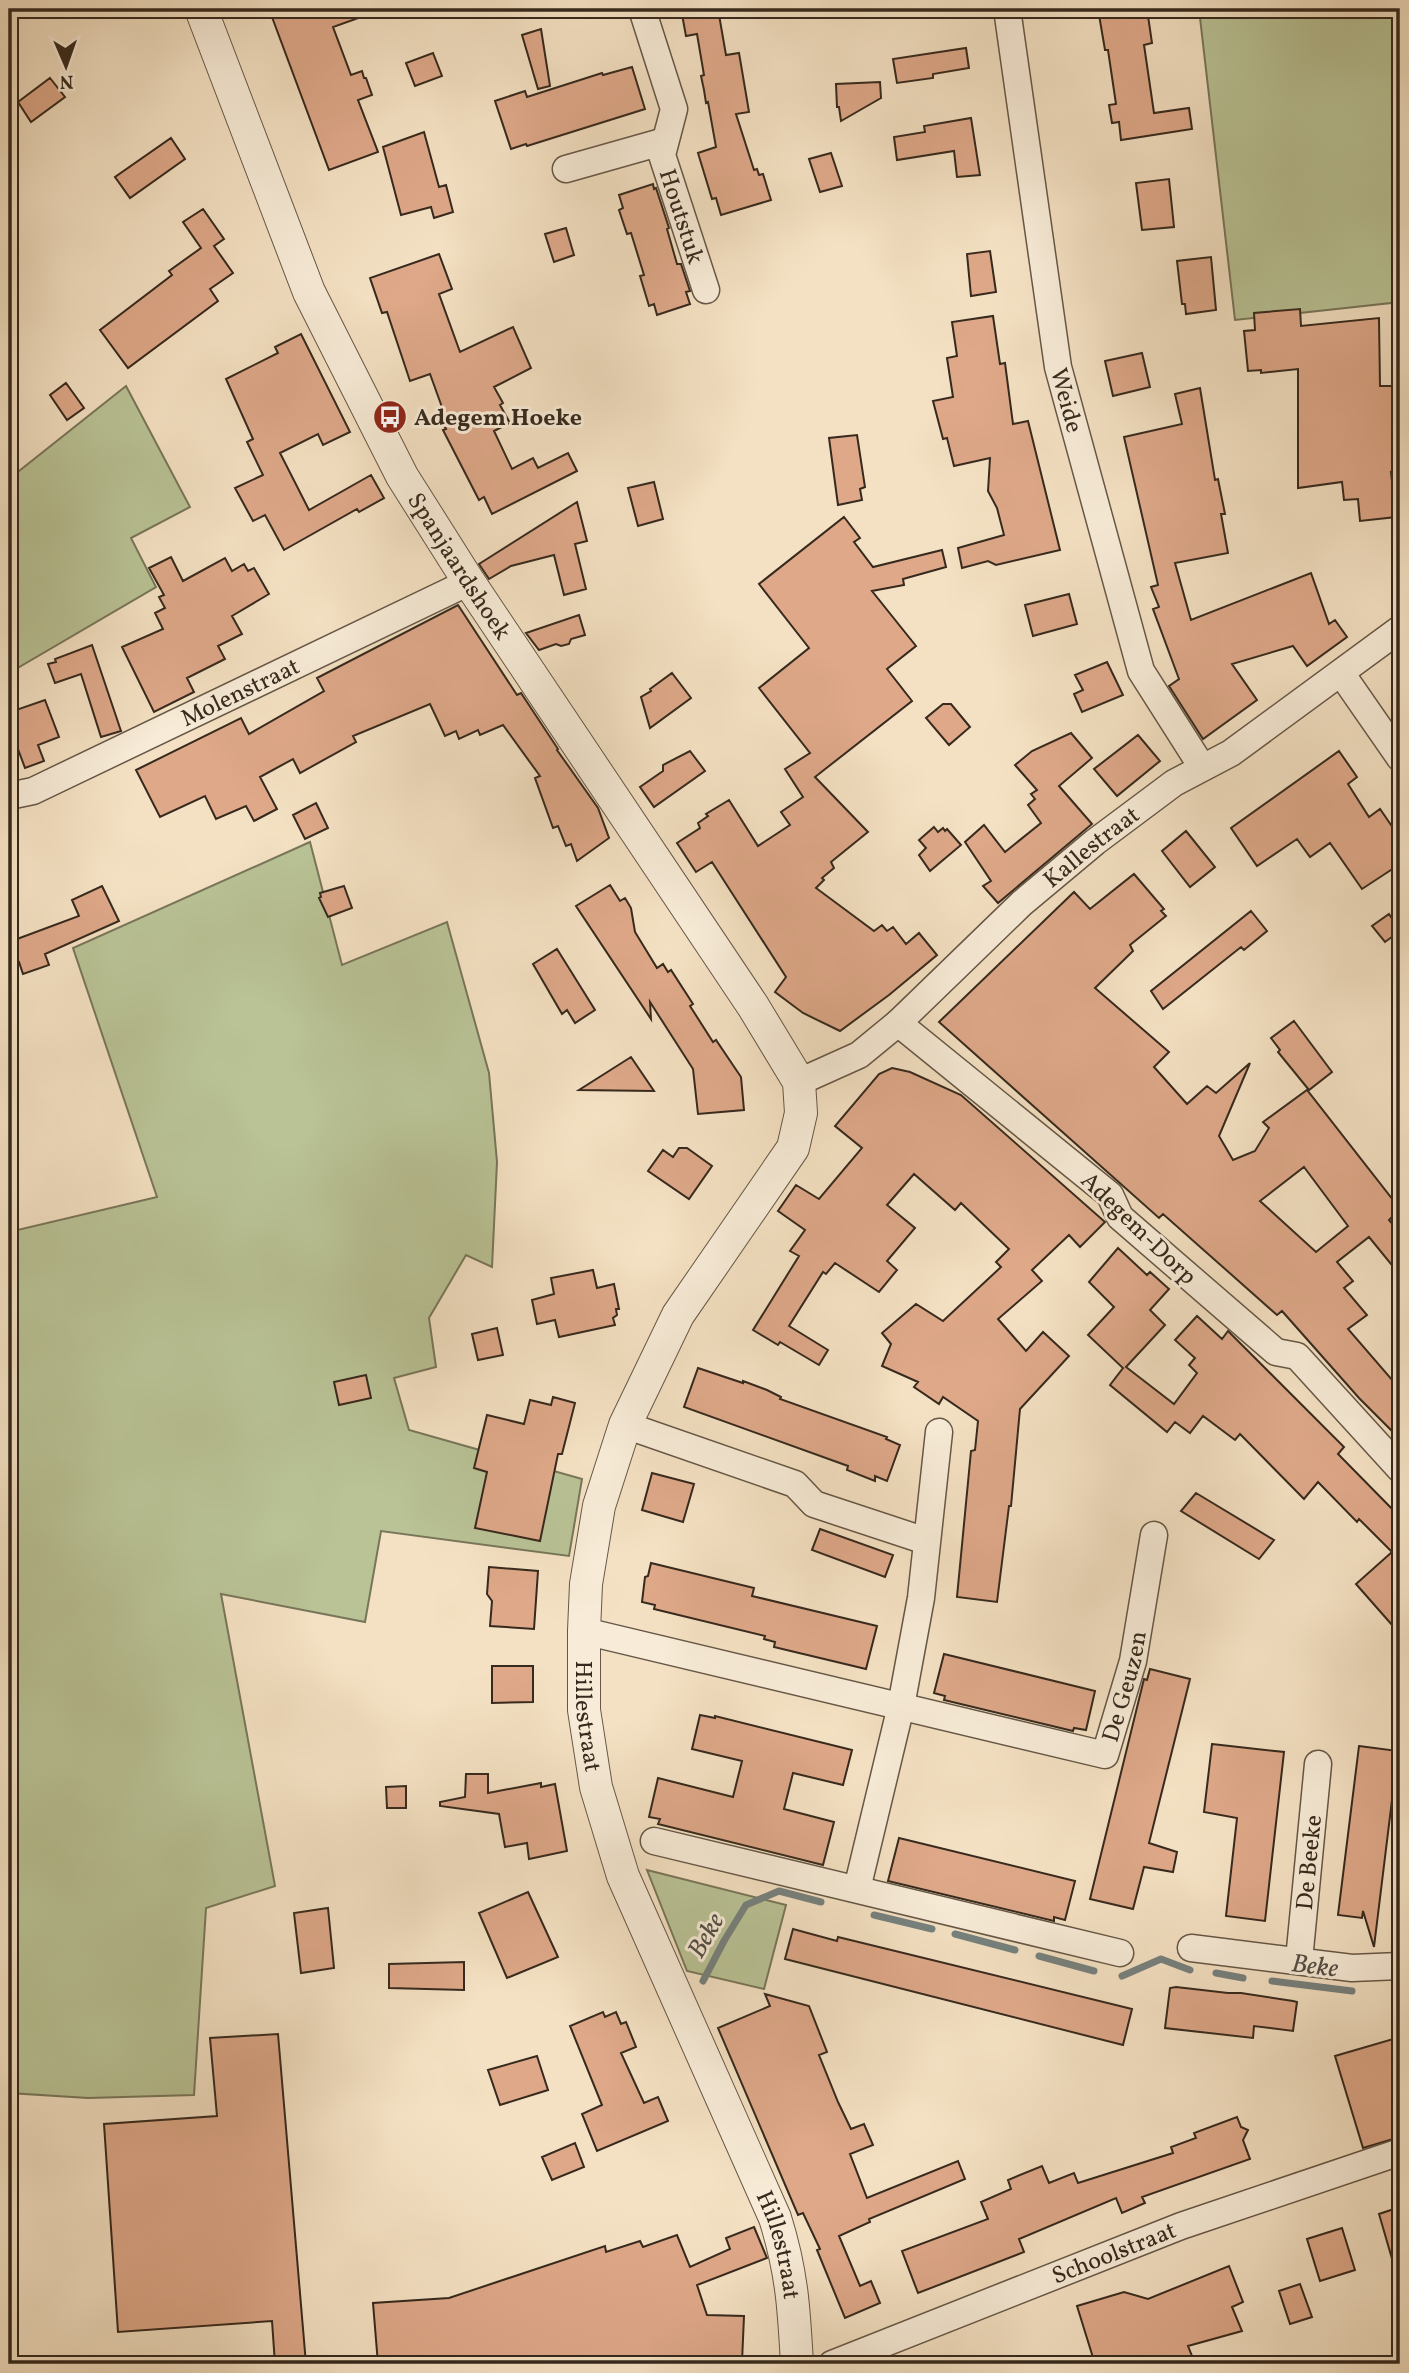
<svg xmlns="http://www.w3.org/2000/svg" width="1409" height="2373" viewBox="0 0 1409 2373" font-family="Vollkorn,serif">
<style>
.green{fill:#b9c396;stroke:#78765a;stroke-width:2}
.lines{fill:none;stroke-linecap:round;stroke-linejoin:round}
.stream{stroke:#76817e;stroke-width:7}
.building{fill:#dea889;stroke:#36291d;stroke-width:2;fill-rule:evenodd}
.minor-casing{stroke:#665746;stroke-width:29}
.tertiary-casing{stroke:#665746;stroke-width:34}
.minor{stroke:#f8ecd8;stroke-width:26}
.tertiary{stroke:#f8ecd8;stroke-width:32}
.labels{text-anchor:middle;stroke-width:6;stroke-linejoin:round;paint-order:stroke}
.street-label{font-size:24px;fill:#36291d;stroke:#f8ecd8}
.poi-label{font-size:24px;font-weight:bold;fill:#36291d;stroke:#f8ecd8;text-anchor:start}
.water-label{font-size:26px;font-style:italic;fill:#514e46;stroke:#f8ecd8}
</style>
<rect width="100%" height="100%" fill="#f4e1c3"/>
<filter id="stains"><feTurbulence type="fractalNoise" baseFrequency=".00286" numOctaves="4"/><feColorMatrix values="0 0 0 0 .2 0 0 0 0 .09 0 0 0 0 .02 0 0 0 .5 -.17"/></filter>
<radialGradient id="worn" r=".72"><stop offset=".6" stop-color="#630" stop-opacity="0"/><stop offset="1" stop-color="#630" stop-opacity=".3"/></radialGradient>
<path class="green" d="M 1199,9 L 1400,9 L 1400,302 L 1235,320 Z
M 126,386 L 190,507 L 131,538 L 156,587 L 9,673 L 9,479 Z
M 310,842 L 342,965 L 447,922 L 489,1073 L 497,1162 L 492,1267 L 466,1255 L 429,1318 L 436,1367 L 394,1378 L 409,1430 L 582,1479 L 569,1556 L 381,1531 L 365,1622 L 221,1594 L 275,1886 L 206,1908 L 194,2095 L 88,2098 L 9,2093 L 9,1232 L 157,1197 L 73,948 Z
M 647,1870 L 786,1905 L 764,1989 L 687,1971 Z"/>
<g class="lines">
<path class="stream" d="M 874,1915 L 932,1929
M 955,1934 L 1015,1950
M 1039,1956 L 1094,1971
M 1216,1973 L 1243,1978
M 1122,1976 L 1161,1959 L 1190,1970
M 703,1981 L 724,1941 L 746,1905 L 779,1891 L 821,1902
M 1272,1981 L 1352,1991"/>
</g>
<path class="building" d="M 269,9 L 375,9 L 375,12 L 333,27 L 351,75 L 362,71 L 364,78 L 366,78 L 372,95 L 358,100 L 378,152 L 329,170 Z
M 681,9 L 718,9 L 726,55 L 739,53 L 747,100 L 749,112 L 736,114 L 754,170 L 757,169 L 759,175 L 763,174 L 771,200 L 721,215 L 716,198 L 712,199 L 698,153 L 716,147 L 708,102 L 706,103 L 704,90 L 701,76 L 704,75 L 697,34 L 686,36 Z
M 1098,9 L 1147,9 L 1152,43 L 1144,45 L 1154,113 L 1189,108 L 1192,129 L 1121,140 L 1119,122 L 1112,123 L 1109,105 L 1116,104 L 1108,50 L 1105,50 Z
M 541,29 L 550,86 L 538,89 L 522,35 Z
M 966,48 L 969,68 L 933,74 L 933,78 L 897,83 L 893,59 Z
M 433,53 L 442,76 L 415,86 L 406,63 Z
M 632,67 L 645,109 L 527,146 L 526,144 L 511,149 L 495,101 L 525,91 L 527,97 L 602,73 L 603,75 Z
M 50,78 L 65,97 L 31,122 L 18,102 Z
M 880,82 L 881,98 L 841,121 L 839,107 L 837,107 L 836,84 Z
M 971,118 L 980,175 L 957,177 L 954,151 L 897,160 L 894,137 L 925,132 L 924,126 Z
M 424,132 L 439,187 L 446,185 L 453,212 L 434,218 L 431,207 L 401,215 L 383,147 Z
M 171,138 L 185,159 L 130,198 L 115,177 Z
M 831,153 L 842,186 L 820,192 L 809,159 Z
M 1169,179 L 1174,227 L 1142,230 L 1136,183 Z
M 653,184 L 654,189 L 656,188 L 669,228 L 667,229 L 677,264 L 681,264 L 690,291 L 686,292 L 690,304 L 657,315 L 654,304 L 649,306 L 640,276 L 644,275 L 631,233 L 627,234 L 619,210 L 623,208 L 619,195 Z
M 203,209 L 224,239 L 214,246 L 233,273 L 210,289 L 218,301 L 128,368 L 100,330 L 172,275 L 169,271 L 201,248 L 183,222 Z
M 566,228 L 574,255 L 554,262 L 545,234 Z
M 990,251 L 996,292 L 971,296 L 967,254 Z
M 439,254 L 452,289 L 439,294 L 460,352 L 513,327 L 531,368 L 494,387 L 503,403 L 500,405 L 510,423 L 494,431 L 512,469 L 533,458 L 538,468 L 568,453 L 577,471 L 492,514 L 484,497 L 479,500 L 443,430 L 446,429 L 437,413 L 443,410 L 430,374 L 410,381 L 387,312 L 382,313 L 370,278 Z
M 1211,257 L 1216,310 L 1186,314 L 1185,304 L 1182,304 L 1177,261 Z
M 1300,309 L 1301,326 L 1379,318 L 1380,386 L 1396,386 L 1395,473 L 1391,472 L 1396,517 L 1360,521 L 1358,499 L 1344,500 L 1342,482 L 1298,488 L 1298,369 L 1261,373 L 1261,370 L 1248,371 L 1244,331 L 1255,330 L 1254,313 Z
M 993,316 L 1000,364 L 1005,363 L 1013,424 L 1028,421 L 1060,550 L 996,565 L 988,561 L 962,568 L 958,548 L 1004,535 L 997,508 L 988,491 L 990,458 L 954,466 L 947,438 L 943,439 L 933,401 L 953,397 L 947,358 L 957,356 L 952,322 Z
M 301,334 L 350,432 L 323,445 L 318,434 L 280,453 L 309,510 L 371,475 L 384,498 L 359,512 L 357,509 L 284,550 L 265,515 L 253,521 L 235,488 L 263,475 L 247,442 L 253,439 L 226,379 L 278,353 L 275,347 Z
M 1142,353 L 1150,387 L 1113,396 L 1105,361 Z
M 66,383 L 84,408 L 67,420 L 50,395 Z
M 1200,388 L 1215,480 L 1218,479 L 1225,514 L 1221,514 L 1228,553 L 1175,563 L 1191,620 L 1311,573 L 1329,624 L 1335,620 L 1347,637 L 1307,666 L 1293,646 L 1232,664 L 1257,700 L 1203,739 L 1169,686 L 1179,679 L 1153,609 L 1159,607 L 1151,587 L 1158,585 L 1124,437 L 1182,424 L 1175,394 Z
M 857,435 L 865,487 L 860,489 L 862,500 L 838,505 L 829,438 Z
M 654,482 L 663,519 L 638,526 L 628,488 Z
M 577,502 L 587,541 L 575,544 L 586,589 L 564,595 L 554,555 L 511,566 L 489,579 L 479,564 Z
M 844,517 L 860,538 L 854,542 L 873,567 L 942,550 L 946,567 L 903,579 L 904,585 L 872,591 L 916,646 L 887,669 L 912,701 L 815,777 L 868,832 L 831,862 L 834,868 L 822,878 L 824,880 L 816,888 L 874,931 L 882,925 L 887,931 L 893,927 L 906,944 L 919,933 L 937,955 L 889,995 L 840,1031 L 803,1013 L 775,992 L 786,977 L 712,862 L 696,872 L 677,843 L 700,828 L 698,823 L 708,816 L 706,814 L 729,800 L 758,846 L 790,825 L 781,812 L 803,797 L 785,769 L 810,753 L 759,688 L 809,648 L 759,584 Z
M 171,557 L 183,581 L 225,558 L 232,571 L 244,564 L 248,571 L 254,568 L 269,594 L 232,616 L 242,634 L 218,646 L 225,659 L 187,678 L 194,692 L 154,712 L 122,647 L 163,629 L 155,613 L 165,608 L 159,597 L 164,595 L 149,568 Z
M 1069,594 L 1077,624 L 1033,636 L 1025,605 Z
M 458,605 L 517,695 L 521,693 L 558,749 L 557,750 L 598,808 L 609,838 L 577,861 L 571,844 L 566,846 L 558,826 L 553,828 L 535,778 L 540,776 L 503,725 L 480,735 L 478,730 L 459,739 L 456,731 L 445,736 L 430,704 L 353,736 L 356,742 L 300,773 L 293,759 L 260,777 L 277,809 L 254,821 L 246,806 L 216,819 L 205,796 L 160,817 L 136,770 L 241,718 L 249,734 L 324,691 L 317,678 Z
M 579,615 L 585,635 L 571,639 L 569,644 L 561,646 L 556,644 L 539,650 L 526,633 Z
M 92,645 L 121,731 L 101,737 L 81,674 L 55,683 L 48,664 L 56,662 L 55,659 Z
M 1107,662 L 1123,695 L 1082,712 L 1074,694 L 1083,690 L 1075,675 Z
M 672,673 L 691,698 L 650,728 L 641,697 L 651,691 L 650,689 Z
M 45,700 L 59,737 L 38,745 L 44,761 L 25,768 L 9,725 L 17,723 L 13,711 Z
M 943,704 L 951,704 L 970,727 L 949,745 L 926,718 Z
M 1071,733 L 1092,758 L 1059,786 L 1092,824 L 998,903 L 983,886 L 991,881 L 965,842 L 984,825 L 1005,852 L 1041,823 L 1028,805 L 1035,799 L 1031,794 L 1037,790 L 1015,765 L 1032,751 Z
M 1138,735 L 1160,761 L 1117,796 L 1094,769 Z
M 690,751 L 705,771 L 654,807 L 640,787 L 663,771 L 663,765 Z
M 1339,751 L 1357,777 L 1348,784 L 1369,817 L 1380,809 L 1400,838 L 1400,864 L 1362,889 L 1330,843 L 1310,857 L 1297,839 L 1257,866 L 1231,828 Z
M 316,803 L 328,828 L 305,839 L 293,815 Z
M 934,827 L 938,832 L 943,828 L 945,831 L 947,829 L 961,845 L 930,871 L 919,855 L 926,848 L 919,840 Z
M 1186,831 L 1215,867 L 1190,887 L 1162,851 Z
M 1134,874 L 1164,909 L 1161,911 L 1166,916 L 1130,945 L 1133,951 L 1095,988 L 1169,1052 L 1154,1067 L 1187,1104 L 1207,1086 L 1216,1093 L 1250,1063 L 1219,1136 L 1233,1160 L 1255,1151 L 1269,1128 L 1263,1122 L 1307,1090 L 1400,1209 L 1389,1220 L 1400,1233 L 1400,1275 L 1369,1237 L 1337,1262 L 1353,1281 L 1344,1288 L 1367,1315 L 1348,1329 L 1400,1389 L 1400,1439 L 1359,1398 L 1282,1311 L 1277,1315 L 1163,1214 L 1159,1218 L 939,1022 L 1074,892 L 1090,909 ZM 1304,1167 L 1348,1226 L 1316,1252 L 1260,1201 Z
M 610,885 L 620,901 L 625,898 L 631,908 L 635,932 L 657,968 L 663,964 L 668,972 L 671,970 L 693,1004 L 690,1006 L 713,1042 L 716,1040 L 741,1077 L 744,1110 L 698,1114 L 693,1069 L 650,1002 L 651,1019 L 576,906 Z
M 102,886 L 119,921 L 45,954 L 49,965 L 23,974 L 19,962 L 9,966 L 9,942 L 79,916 L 72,900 Z
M 344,886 L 352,908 L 328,917 L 319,898 L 321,897 L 320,893 Z
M 1251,911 L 1267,931 L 1244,950 L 1241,947 L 1163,1009 L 1151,991 Z
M 1389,914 L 1400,931 L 1385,942 L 1372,926 Z
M 557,949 L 595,1010 L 575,1023 L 567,1010 L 562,1014 L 533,964 Z
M 1294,1021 L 1332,1072 L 1309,1090 L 1278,1052 L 1280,1050 L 1271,1038 Z
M 631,1057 L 654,1091 L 579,1090 Z
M 892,1068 L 910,1072 L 961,1095 L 1105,1222 L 1080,1247 L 1069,1235 L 1032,1270 L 1042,1281 L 998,1319 L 1026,1351 L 1043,1332 L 1069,1356 L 1020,1409 L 1011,1506 L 1009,1506 L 997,1602 L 957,1597 L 971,1451 L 975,1450 L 978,1421 L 943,1397 L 939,1404 L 914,1387 L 918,1382 L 882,1366 L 891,1344 L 882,1333 L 916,1304 L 943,1321 L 1001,1267 L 996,1262 L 1009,1249 L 961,1203 L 955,1210 L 914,1174 L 887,1205 L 915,1228 L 887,1261 L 897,1270 L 879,1292 L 835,1263 L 826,1274 L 823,1272 L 789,1326 L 828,1350 L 819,1365 L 780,1342 L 778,1345 L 753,1330 L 799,1256 L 790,1251 L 805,1230 L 778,1211 L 796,1185 L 819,1199 L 862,1148 L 835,1126 L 879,1074 Z
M 679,1148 L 687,1148 L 712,1166 L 689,1199 L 648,1171 L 663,1150 L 673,1157 Z
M 1118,1248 L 1147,1275 L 1150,1272 L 1169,1289 L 1150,1310 L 1165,1325 L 1126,1367 L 1174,1404 L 1197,1373 L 1189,1365 L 1195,1358 L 1175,1340 L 1197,1316 L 1222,1339 L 1228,1331 L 1344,1447 L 1338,1454 L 1400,1517 L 1400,1634 L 1356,1584 L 1392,1552 L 1359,1519 L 1357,1522 L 1318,1482 L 1304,1499 L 1240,1434 L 1235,1440 L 1203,1416 L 1190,1433 L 1175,1422 L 1167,1432 L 1110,1385 L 1123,1368 L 1088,1335 L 1114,1307 L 1089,1282 Z
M 593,1270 L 597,1288 L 614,1284 L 619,1309 L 616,1309 L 617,1315 L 613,1318 L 615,1325 L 559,1337 L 555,1320 L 537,1324 L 532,1300 L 554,1294 L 551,1278 Z
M 497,1328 L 503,1355 L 478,1360 L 472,1334 Z
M 698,1368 L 743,1383 L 743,1381 L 767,1390 L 781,1397 L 780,1399 L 887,1437 L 886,1439 L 900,1445 L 887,1481 L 875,1476 L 875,1481 L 847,1470 L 848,1466 L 684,1407 Z
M 366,1375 L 371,1398 L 339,1405 L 334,1382 Z
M 553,1397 L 575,1403 L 562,1454 L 558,1454 L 540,1541 L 475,1528 L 487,1472 L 474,1468 L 487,1415 L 524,1424 L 530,1400 L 551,1405 Z
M 652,1473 L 694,1484 L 683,1522 L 642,1510 Z
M 1196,1493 L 1274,1540 L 1259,1559 L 1181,1511 Z
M 820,1529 L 893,1555 L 885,1577 L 812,1550 Z
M 651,1563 L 754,1588 L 752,1596 L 877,1626 L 866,1669 L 774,1647 L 775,1642 L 764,1639 L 765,1636 L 654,1609 L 655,1605 L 642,1602 L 645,1577 L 648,1576 Z
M 489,1567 L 538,1571 L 534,1629 L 490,1626 L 492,1601 L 487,1594 Z
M 944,1654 L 1095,1691 L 1086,1730 L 1074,1728 L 1073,1731 L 944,1700 L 945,1696 L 934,1693 Z
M 492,1666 L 533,1666 L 533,1702 L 492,1703 Z
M 1150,1669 L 1190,1679 L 1149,1843 L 1177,1852 L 1173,1872 L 1144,1867 L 1133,1909 L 1090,1899 L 1143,1683 L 1144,1679 L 1147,1680 Z
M 700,1715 L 715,1718 L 715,1716 L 852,1750 L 843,1785 L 793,1773 L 784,1809 L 834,1822 L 823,1865 L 658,1824 L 660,1819 L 649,1817 L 658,1778 L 733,1797 L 742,1761 L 692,1749 Z
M 1212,1744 L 1284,1752 L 1265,1921 L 1226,1916 L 1237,1818 L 1204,1812 Z
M 1359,1746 L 1398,1751 L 1374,1947 L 1363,1911 L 1362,1918 L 1338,1915 Z
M 466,1774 L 488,1774 L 488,1793 L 541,1783 L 541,1787 L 555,1784 L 567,1851 L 529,1859 L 527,1843 L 505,1847 L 499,1814 L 440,1806 L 440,1802 L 465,1797 Z
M 406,1786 L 406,1808 L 387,1808 L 386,1787 Z
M 899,1838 L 1075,1881 L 1065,1920 L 1054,1917 L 1054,1921 L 888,1881 Z
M 528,1892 L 558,1957 L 507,1978 L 479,1913 Z
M 328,1908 L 334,1968 L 301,1973 L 294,1913 Z
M 793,1929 L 837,1941 L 838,1937 L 1132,2009 L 1123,2045 L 785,1959 Z
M 464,1962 L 464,1990 L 389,1988 L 389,1964 Z
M 1176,1987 L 1228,1993 L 1241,1993 L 1293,2001 L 1297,2002 L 1293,2031 L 1254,2026 L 1253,2038 L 1165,2028 L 1170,1988 Z
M 765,1994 L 809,2006 L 827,2052 L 819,2055 L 838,2102 L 851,2129 L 864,2124 L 873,2145 L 850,2154 L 867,2198 L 958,2161 L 965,2179 L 869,2219 L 870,2222 L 839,2236 L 860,2286 L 871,2281 L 880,2303 L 845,2318 L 817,2250 L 820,2249 L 803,2213 L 798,2215 L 718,2028 L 770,2006 Z
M 603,2012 L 605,2017 L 616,2012 L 621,2024 L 626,2022 L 636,2047 L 621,2053 L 644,2103 L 658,2097 L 668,2121 L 597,2151 L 582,2114 L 602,2105 L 570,2026 Z
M 278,2034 L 306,2364 L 275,2364 L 272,2321 L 118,2332 L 104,2124 L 217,2116 L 210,2038 Z
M 1400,2037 L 1400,2137 L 1363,2148 L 1335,2056 Z
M 537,2056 L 548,2090 L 500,2105 L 488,2070 Z
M 1237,2117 L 1241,2127 L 1248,2130 L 1243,2140 L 1250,2159 L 1142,2197 L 1145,2203 L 1122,2213 L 1116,2198 L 1019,2239 L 1024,2252 L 918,2293 L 902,2251 L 988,2219 L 981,2202 L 1011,2189 L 1008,2180 L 1042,2166 L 1049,2183 L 1074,2173 L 1078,2183 L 1173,2153 L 1171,2147 L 1196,2138 L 1194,2133 Z
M 575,2143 L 584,2167 L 552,2180 L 542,2157 Z
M 1400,2207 L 1400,2268 L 1395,2269 L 1379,2214 Z
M 754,2227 L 767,2258 L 697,2285 L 707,2315 L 744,2316 L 742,2362 L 737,2362 L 737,2364 L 378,2364 L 373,2303 L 449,2298 L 605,2246 L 606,2252 L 640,2241 L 643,2247 L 677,2235 L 690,2267 L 730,2249 L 726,2238 Z
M 1342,2228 L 1355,2270 L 1320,2281 L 1307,2239 Z
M 1229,2266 L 1243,2302 L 1232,2307 L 1242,2331 L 1188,2346 L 1192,2356 L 1173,2364 L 1095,2364 L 1077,2306 L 1124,2292 L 1148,2299 Z
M 1300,2284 L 1312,2317 L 1290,2324 L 1279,2291 Z"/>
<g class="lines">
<g class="minor-casing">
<g id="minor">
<path id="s1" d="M 642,9 L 674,109 L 662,155 L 706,290"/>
<path id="s2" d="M 1007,9 L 1058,367 L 1141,671 L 1202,767"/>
<path d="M 566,169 L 665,141"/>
<path d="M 1341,673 L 1400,758"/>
<path id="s3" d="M 9,796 L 33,791 L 469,582"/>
<path d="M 898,1023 L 1110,1195 L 1120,1217 L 1276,1352 L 1297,1356 L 1400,1469"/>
<path id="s4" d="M 799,1082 L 859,1055 L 898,1023 L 1022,903 L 1095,842 L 1174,783 L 1231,753 L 1400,629"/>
<path d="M 625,1425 L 795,1484 L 814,1504 L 926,1541"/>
<path id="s5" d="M 584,1631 L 1105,1755 L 1133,1661 L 1154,1535"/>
<path d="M 654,1841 L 1120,1953"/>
<path d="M 857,1889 L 901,1706 L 921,1598 L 939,1432"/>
<path d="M 1191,1948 L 1352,1968 L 1400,1966"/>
<path id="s6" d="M 1299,1960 L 1318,1764"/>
<path id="s7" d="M 832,2364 L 1181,2226 L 1400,2152"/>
</g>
</g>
<g class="tertiary-casing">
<g id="tertiary">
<path id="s8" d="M 201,9 L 309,292 L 402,476 L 469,582 L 753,1006 L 799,1082 L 801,1113 L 793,1148 L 678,1315 L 625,1425 L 599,1506 L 586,1584 L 584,1631 L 584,1710 L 596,1787 L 623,1876 L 775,2218 C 792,2272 794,2309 797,2364"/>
</g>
</g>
<use href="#minor" class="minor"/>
<use href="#tertiary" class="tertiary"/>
</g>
<defs>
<g id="bus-disc" transform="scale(1.75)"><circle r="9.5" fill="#8f2418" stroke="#f8ecd8"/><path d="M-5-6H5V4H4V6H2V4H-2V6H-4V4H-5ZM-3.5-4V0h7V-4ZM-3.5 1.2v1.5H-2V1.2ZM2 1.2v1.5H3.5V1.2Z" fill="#fff"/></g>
</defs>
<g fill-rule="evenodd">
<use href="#bus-disc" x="390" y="417"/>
</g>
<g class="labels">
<g class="street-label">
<text dy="8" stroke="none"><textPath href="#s1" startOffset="217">Houtstuk</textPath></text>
<text dy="8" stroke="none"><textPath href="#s2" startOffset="396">Weide</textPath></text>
<text dy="8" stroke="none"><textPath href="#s8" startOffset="616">Spanjaardshoek</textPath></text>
<text dy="8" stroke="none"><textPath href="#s3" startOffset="254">Molenstraat</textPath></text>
<text dy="8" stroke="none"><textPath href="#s4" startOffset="378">Kallestraat</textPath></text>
<text transform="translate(1139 1228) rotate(44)" y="8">Adegem-Dorp</text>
<text dy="8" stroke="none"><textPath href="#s5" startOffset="607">De Geuzen</textPath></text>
<text dy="8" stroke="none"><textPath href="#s8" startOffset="1922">Hillestraat</textPath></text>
<text dy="8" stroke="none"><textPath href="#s6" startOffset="98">De Beeke</textPath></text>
<text dy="8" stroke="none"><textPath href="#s8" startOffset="2488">Hillestraat</textPath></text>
<text dy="8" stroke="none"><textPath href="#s7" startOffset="303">Schoolstraat</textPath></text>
</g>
<g class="poi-label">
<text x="414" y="425">Adegem Hoeke</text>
</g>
<g class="water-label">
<text transform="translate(705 1935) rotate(-60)" y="9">Beke</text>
<text transform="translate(1315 1965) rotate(7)" y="9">Beke</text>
</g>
</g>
<rect width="1409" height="2373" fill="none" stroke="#f4e1c3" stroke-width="35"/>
<rect x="10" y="10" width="1388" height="2352" fill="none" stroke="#36291d" stroke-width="3.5"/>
<rect x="18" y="18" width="1374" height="2338" fill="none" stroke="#36291d" stroke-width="2"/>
<g transform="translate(66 66) rotate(178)" stroke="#f8ecd8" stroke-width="5" paint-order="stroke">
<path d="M0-5L12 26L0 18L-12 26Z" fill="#36291d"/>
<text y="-10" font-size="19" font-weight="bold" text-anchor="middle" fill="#36291d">N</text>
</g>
<rect width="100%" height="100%" filter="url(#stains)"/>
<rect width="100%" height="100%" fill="url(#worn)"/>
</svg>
